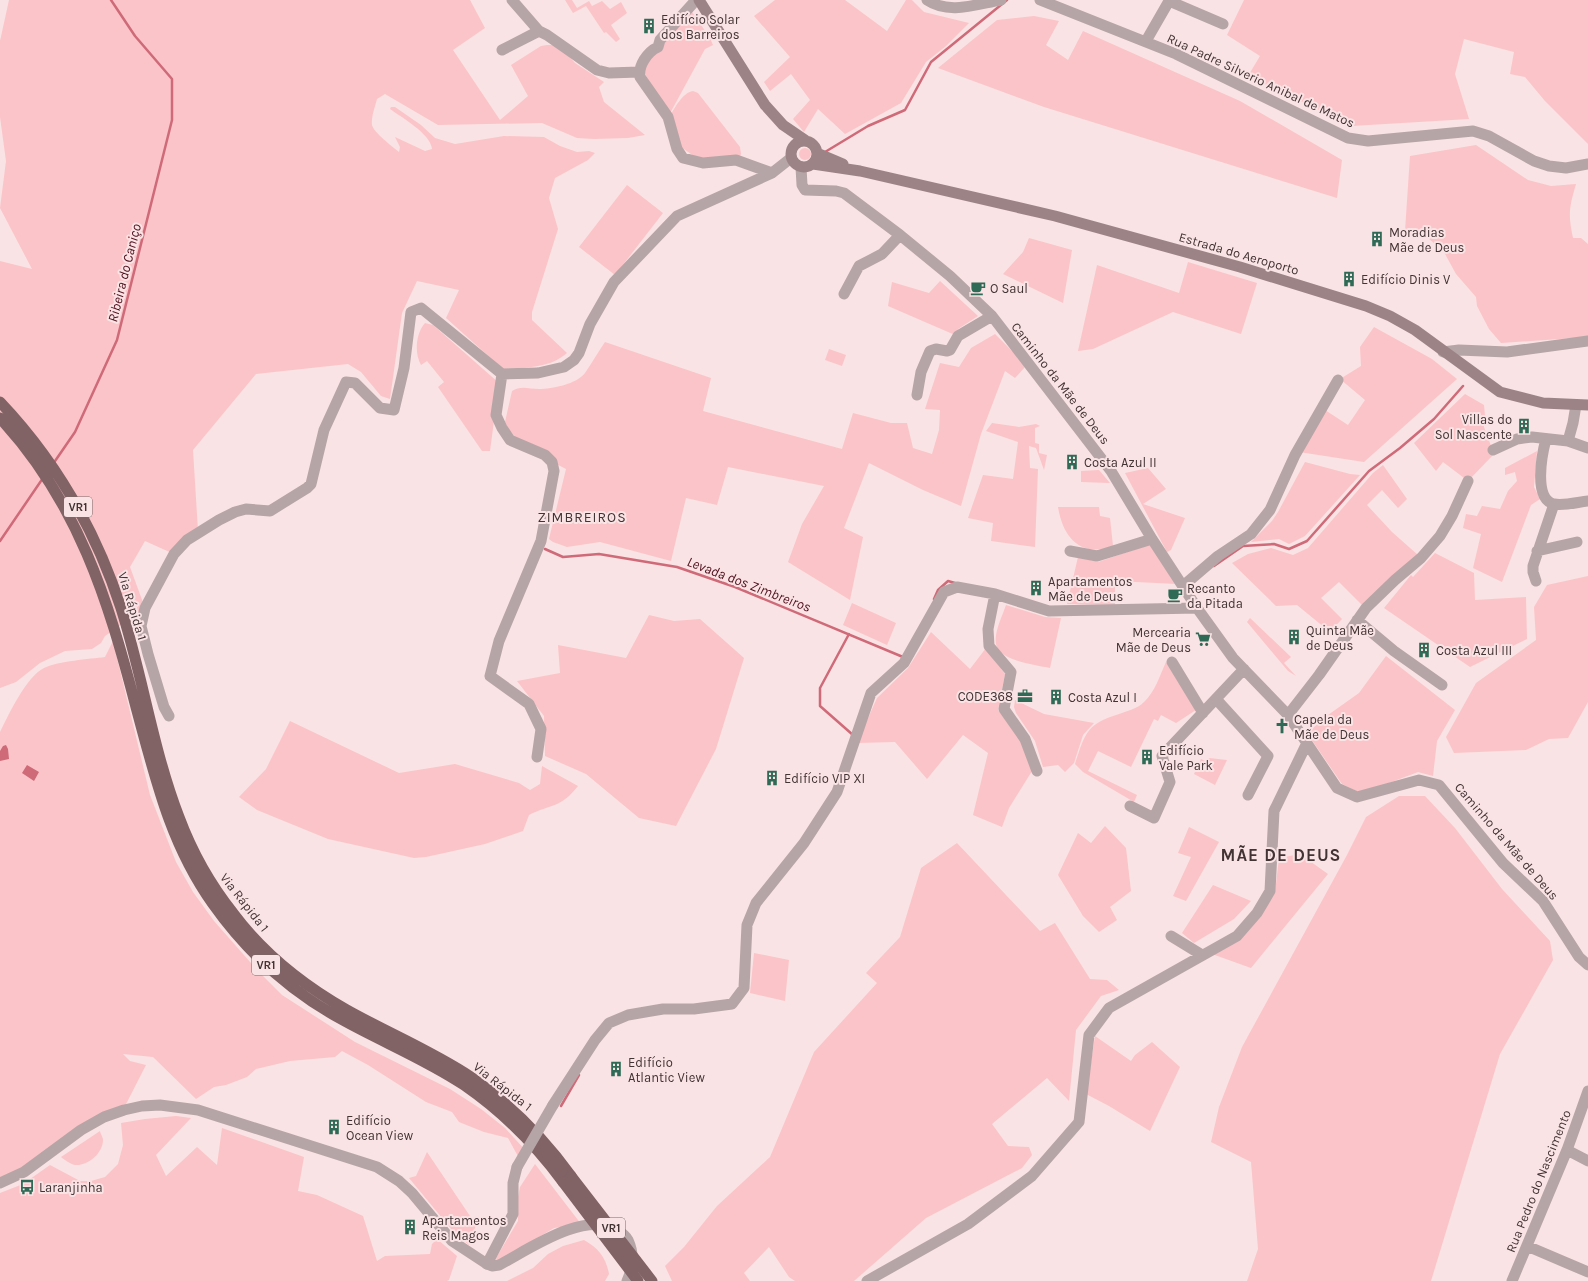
<svg xmlns="http://www.w3.org/2000/svg" width="1588" height="1281" viewBox="0 0 1588 1281" font-family="Karla,sans-serif">
<style>
.green{fill:#fbc4c8}
.water{fill:#cf6a78}
.lines{fill:none;stroke-linecap:round;stroke-linejoin:round}
.stream{stroke:#cf6a78;stroke-width:2.5}
.minor{stroke:#b6a5a6;stroke-width:11}
.tertiary{stroke:#b6a5a6;stroke-width:11}
.secondary{stroke:#9c8486;stroke-width:11}
.trunk{stroke:#816265;stroke-width:11}
.minor-bridge{stroke:#b6a5a6;stroke-width:11}
.trunk-bridge{stroke:#816265;stroke-width:11}
.labels{text-anchor:middle;stroke-width:4;stroke-linejoin:round;paint-order:stroke}
.shield{fill:#fae3e4;stroke:#796869;stroke-width:1}
.shield-label{font-size:12px;font-weight:bold;fill:#423334}
.poi-label{font-size:13px;fill:#423334;stroke:#fae3e4;text-anchor:start}
.street-label{font-size:13px;fill:#423334;stroke:#fae3e4}
.water-label{font-size:14px;font-style:italic;fill:#50101e;stroke:#fae3e4}
.neighbourhood-label{font-size:14px;letter-spacing:1px;fill:#423334;stroke:#fae3e4}
.district-label{font-size:17px;font-weight:bold;letter-spacing:1px;fill:#423334;stroke:#fae3e4}
</style>
<rect width="100%" height="100%" fill="#fae3e4"/>
<path class="green" d="M 9,0 L 470,0 L 485,28 L 453,50 L 500,120 L 528,96 L 511,65 L 541,46 L 547,45 L 555,45 L 567,54 L 575,63 L 604,82 L 599,87 L 604,102 L 645,135 L 628,138 L 594,139 L 577,138 L 542,123 L 438,125 L 385,94 L 377,99 C 375,107 371,117 372,125 C 374,133 392,146 399,152 L 400,147 L 395,137 L 425,151 L 432,149 C 431,134 401,117 390,109 L 391,107 L 395,107 L 421,125 L 435,138 L 455,144 L 504,136 L 544,137 L 560,146 L 577,152 L 589,151 L 595,153 L 588,160 L 555,178 L 549,198 L 558,229 L 532,312 L 532,320 L 567,353 C 549,369 525,367 503,369 L 446,318 L 459,290 L 417,281 L 402,313 L 390,399 L 381,396 L 361,372 L 348,364 L 256,374 L 193,450 L 198,531 L 174,554 L 145,541 L 130,567 L 145,608 L 105,636 L 101,643 L 92,649 L 65,651 L 40,663 L 16,682 L 0,688 L 0,261 L 32,269 L 0,208 L 6,161 L 0,117 L 0,41 Z
M 565,0 L 572,0 L 577,8 L 589,1 L 592,6 L 602,1 L 610,9 L 621,2 L 627,13 L 611,25 L 620,39 L 616,42 L 606,32 L 604,33 L 586,6 L 573,13 Z
M 775,0 L 845,0 L 887,31 L 906,0 L 912,0 L 924,12 L 969,23 L 946,46 L 926,62 L 901,103 L 845,134 L 818,109 L 804,132 L 793,119 L 810,100 L 791,74 L 770,91 L 764,82 L 790,57 L 754,16 Z
M 1244,0 L 1588,0 L 1588,144 L 1545,101 L 1525,77 L 1510,74 L 1514,52 L 1464,39 L 1455,74 L 1469,119 L 1352,126 L 1248,76 L 1260,56 L 1227,35 Z
M 690,9 L 710,38 L 713,45 L 705,49 L 668,117 L 641,66 Z
M 1034,16 L 1059,21 L 1046,45 L 1068,60 L 1083,31 L 1240,101 L 1342,160 L 1337,198 L 1044,107 L 938,68 L 997,20 Z
M 693,91 L 698,93 L 740,147 L 741,154 L 739,158 L 701,161 L 681,147 L 669,117 C 675,108 682,93 693,91 Z
M 1476,145 L 1528,180 L 1551,186 L 1576,184 C 1569,208 1568,214 1573,238 L 1581,238 L 1588,244 L 1588,337 L 1501,343 L 1489,329 L 1477,306 L 1476,297 L 1456,274 L 1444,252 L 1428,238 L 1405,231 L 1410,156 Z
M799 154a6 6 0 1 1 12 0a6 6 0 1 1-12 0Z
M 627,185 L 663,213 L 615,275 L 579,247 Z
M 1029,238 L 1072,250 L 1063,303 L 1003,274 L 1023,252 Z
M 1188,262 L 1257,283 L 1241,334 L 1173,312 L 1093,349 L 1078,351 L 1097,265 L 1179,293 Z
M 940,281 L 978,316 L 958,329 L 955,335 L 888,306 L 892,282 L 929,293 Z
M 425,323 L 433,325 L 499,383 L 490,451 L 482,451 L 438,387 L 444,382 L 427,361 L 421,365 C 414,353 416,333 425,323 Z
M 1374,327 L 1432,359 L 1457,379 L 1364,462 L 1299,452 L 1325,410 L 1348,425 L 1365,400 L 1340,379 L 1361,366 L 1360,347 Z
M 995,334 L 1014,353 L 1025,367 L 1015,378 L 1005,371 L 981,434 L 961,506 L 923,490 L 869,463 L 844,528 L 863,537 L 850,600 L 788,562 L 802,524 L 824,486 L 728,467 L 717,505 L 686,498 L 671,561 L 600,542 L 567,547 L 553,542 L 549,539 L 566,469 L 514,442 L 505,422 L 512,391 C 521,385 529,389 539,389 C 552,389 577,384 585,373 C 592,363 598,352 605,342 L 711,378 L 703,411 L 842,449 L 853,413 L 891,423 L 907,423 L 913,448 L 932,454 L 939,430 L 940,410 L 925,409 L 940,363 L 959,367 L 971,348 Z
M 829,349 L 846,355 L 842,366 L 825,360 Z
M 1465,394 L 1484,405 L 1485,416 L 1484,427 L 1494,454 L 1468,481 L 1443,462 L 1436,471 L 1414,443 Z
M 992,423 L 1019,427 L 1036,424 L 1040,426 L 1035,428 L 1035,443 L 1039,444 L 1039,453 L 1047,455 L 1044,470 L 1036,448 L 1029,446 L 1030,468 L 1038,469 L 1035,547 L 991,541 L 993,523 L 968,518 L 983,475 L 1013,479 L 1018,442 L 986,431 Z
M 1537,451 L 1534,487 L 1540,499 L 1531,505 L 1502,582 L 1473,568 L 1481,534 L 1463,528 L 1466,514 L 1477,516 L 1482,506 L 1500,509 L 1508,491 L 1517,481 L 1515,472 L 1505,475 L 1505,468 Z
M 1305,462 L 1350,474 L 1360,475 L 1305,536 L 1289,544 L 1279,539 L 1251,542 L 1272,521 L 1278,512 Z
M 1383,465 L 1407,499 L 1398,508 L 1382,490 L 1367,505 L 1392,532 L 1418,555 L 1363,606 L 1339,582 L 1321,598 L 1342,619 L 1330,632 L 1297,605 L 1276,606 L 1232,563 L 1248,554 L 1271,548 L 1293,555 L 1308,548 L 1373,473 Z
M 1148,468 L 1166,489 L 1143,504 L 1185,518 L 1171,550 L 1167,552 L 1125,473 Z
M 1099,470 L 1110,483 L 1081,482 L 1081,471 Z
M 1058,507 L 1099,507 L 1100,516 L 1110,518 L 1113,546 C 1081,558 1063,538 1058,507 Z
M 1151,544 L 1177,584 L 1115,581 L 1115,605 L 1067,604 L 1078,557 L 1098,562 Z
M 1435,553 L 1474,573 L 1475,600 L 1526,597 L 1527,639 L 1470,667 L 1384,608 L 1411,575 L 1413,577 Z
M 1588,576 L 1588,702 L 1568,738 L 1549,739 L 1526,750 L 1454,753 L 1446,737 L 1476,683 L 1536,640 L 1534,607 L 1547,585 Z
M 852,603 L 896,623 L 887,645 L 843,625 Z
M 1006,605 L 1045,617 L 1061,618 L 1050,668 C 1036,665 999,661 996,644 C 994,632 1002,617 1006,605 Z
M 649,615 L 674,621 L 700,619 L 744,658 L 716,749 L 676,826 L 639,818 L 586,774 L 545,756 L 544,716 L 517,681 L 560,673 L 558,645 L 626,658 Z
M 1250,618 L 1291,657 L 1284,663 L 1296,676 L 1288,671 L 1247,622 Z
M 931,632 L 970,669 L 986,648 L 1005,674 L 998,710 L 1021,741 L 1032,771 L 1009,808 L 1002,827 L 973,815 L 988,753 L 963,735 L 927,779 L 895,742 L 857,743 L 877,698 L 908,668 Z
M 113,641 L 150,795 L 176,862 L 193,892 L 214,921 L 258,971 L 282,995 L 355,1042 L 450,1089 L 481,1109 L 505,1128 L 526,1151 L 520,1160 L 508,1138 L 484,1132 L 459,1122 L 452,1112 L 426,1102 L 368,1065 L 342,1051 L 335,1057 L 290,1061 L 256,1069 L 247,1077 L 226,1085 L 214,1087 L 196,1099 L 153,1057 L 123,1054 L 130,1061 L 146,1065 L 124,1108 L 0,1181 L 0,732 C 9,714 26,677 44,668 C 59,661 89,659 105,657 Z
M 1386,656 L 1455,710 L 1437,741 L 1433,776 L 1418,772 L 1381,786 L 1358,792 L 1342,784 L 1307,733 L 1328,715 L 1359,693 Z
M 1166,662 L 1196,710 L 1176,723 L 1161,715 L 1158,721 L 1154,719 L 1131,767 L 1098,751 L 1088,771 L 1137,795 L 1134,802 L 1083,772 L 1075,764 C 1085,734 1086,724 1119,714 C 1127,711 1137,709 1144,702 C 1155,692 1160,675 1166,662 Z
M 1015,700 L 1044,714 L 1094,723 L 1083,735 L 1074,763 L 1065,772 L 1058,765 L 1043,767 L 1035,741 L 1016,713 L 1014,707 Z
M 290,721 L 399,773 L 455,764 L 519,783 L 530,790 L 540,784 L 542,766 L 578,786 C 561,808 551,804 529,815 L 523,831 L 485,844 L 426,857 L 414,858 L 328,839 L 257,810 L 239,797 L 266,769 Z
M 1209,758 L 1227,760 L 1215,785 L 1194,774 L 1201,759 L 1205,761 Z
M 1399,796 L 1425,796 L 1455,828 L 1502,889 L 1550,941 L 1553,960 L 1500,1054 L 1431,1281 L 1247,1281 L 1258,1249 L 1251,1162 L 1211,1142 L 1219,1107 L 1242,1047 L 1347,855 L 1366,817 Z
M 1105,826 L 1126,848 L 1131,891 L 1110,907 L 1117,920 L 1099,932 L 1083,916 L 1058,875 L 1078,833 L 1091,843 Z
M 1189,827 L 1219,842 L 1186,901 L 1173,896 L 1191,857 L 1178,853 Z
M 957,843 L 1040,931 L 1055,923 L 1090,979 L 1107,980 L 1119,990 L 1101,996 L 1076,1030 L 1069,1101 L 1047,1078 L 992,1124 L 1008,1146 L 1029,1147 L 1032,1155 L 1022,1168 L 926,1218 L 854,1281 L 795,1281 L 789,1277 L 769,1247 L 744,1273 L 750,1281 L 672,1281 L 665,1266 L 684,1247 L 717,1206 L 770,1157 L 814,1052 L 877,983 L 866,973 L 900,937 L 921,868 Z
M 1300,854 L 1328,874 L 1251,968 L 1212,954 L 1263,912 L 1275,892 L 1279,858 Z
M 1213,885 L 1251,901 L 1234,919 L 1194,943 L 1182,933 Z
M 754,953 L 789,960 L 785,1001 L 750,993 Z
M 1095,1036 L 1131,1061 L 1135,1055 L 1152,1042 L 1180,1067 L 1150,1131 L 1109,1106 L 1086,1094 Z
M 176,1116 L 191,1118 L 156,1155 L 166,1176 L 197,1147 L 217,1165 L 222,1128 L 304,1157 L 298,1191 L 317,1195 L 363,1216 L 377,1261 L 385,1256 L 430,1254 L 432,1244 L 437,1239 L 457,1256 L 449,1280 L 447,1281 L 0,1281 L 0,1193 L 23,1184 L 50,1165 L 80,1181 L 91,1181 L 105,1177 L 118,1164 L 123,1145 L 121,1123 L 145,1119 Z
M 100,1131 C 100,1133 103,1137 103,1140 C 103,1153 88,1166 75,1165 C 70,1164 65,1160 61,1157 Z
M 427,1152 L 476,1225 L 469,1245 L 452,1230 L 409,1178 L 416,1176 Z
M 535,1164 L 581,1224 L 554,1228 L 509,1255 L 497,1260 L 496,1258 L 518,1221 L 518,1197 L 520,1187 Z
M 584,1240 C 598,1248 606,1257 609,1274 L 605,1281 L 507,1281 L 533,1268 L 548,1254 L 563,1246 Z"/>
<path class="water" d="M 6,745 L 8,749 L 9,759 L 0,761 L 0,751 L 3,746 Z
M 27,765 L 39,772 L 34,781 L 22,773 Z"/>
<g class="lines">
<path class="stream" d="M 825,152 L 868,126 L 905,110 L 931,62 L 1007,0
M 53,464 L 75,432 L 117,340 L 172,120 L 172,79 L 135,36 L 111,0
M 0,541 L 43,478
M 545,549 L 563,557 L 599,554 L 677,567 L 735,587 L 903,657
M 1214,566 L 1243,546 L 1274,544 L 1289,549 L 1307,541 L 1369,471 L 1400,448 L 1434,419 L 1463,386
M 934,599 L 938,590 L 948,581 L 955,583
M 849,634 L 820,688 L 820,706 L 853,735
M 561,1106 L 579,1075"/>
<path class="minor" d="M 512,0 L 539,31
M 696,0 L 660,40 L 658,47 C 647,52 638,66 640,77 L 668,117 L 677,149 L 683,158 L 703,163 L 736,160 L 772,173
M 927,0 C 949,15 977,4 1001,0
M 1040,0 L 1176,54 L 1348,138 L 1368,141 L 1473,131 L 1489,136 L 1534,161 L 1549,166 L 1566,168 L 1588,164
M 1146,41 L 1169,1 L 1223,24
M 502,50 L 539,31 L 547,35 L 597,70 L 609,73 L 639,72
M 801,167 L 802,185 L 805,190 L 836,191 L 844,193 L 900,235 L 950,276 L 992,316 L 1111,471 L 1152,539 L 1197,608 L 1233,658 L 1288,715 L 1337,788 L 1357,797 L 1419,780 L 1439,785 L 1503,863 L 1543,901 L 1579,957 L 1588,965
M 844,294 L 859,266 L 882,254 L 900,235
M 1443,352 L 1459,350 L 1507,352 L 1588,341
M 502,374 L 496,415 L 502,428 L 510,440 L 545,455 L 552,462 L 554,471 L 541,541 L 499,641 L 490,676 L 529,704 L 541,729 L 537,757
M 917,395 L 921,372 L 930,351 L 936,349 L 947,351 L 950,350 L 958,336 L 992,316
M 1546,439 C 1542,454 1533,499 1554,504 C 1564,506 1578,502 1588,501
M 1568,441 L 1573,423 L 1576,405
M 1493,450 L 1517,439 L 1532,437 L 1568,441 L 1588,448
M 1070,551 L 1097,556 L 1152,539
M 1537,551 L 1577,542
M 1536,581 L 1533,572 L 1533,566 L 1554,504
M 1183,586 L 1218,556 L 1251,534 L 1270,510 L 1295,455 L 1338,380
M 995,594 L 988,629 L 989,646 L 1011,672 L 1004,709 L 1025,739 L 1037,771
M 1357,620 L 1394,651 L 1442,685
M 1172,662 L 1203,713
M 1216,699 L 1268,756 L 1248,795
M 1288,715 L 1319,675 L 1366,608 L 1395,580 L 1421,558 L 1440,536 L 1452,516 L 1468,481
M 169,716 L 164,707 L 148,654 L 141,626 L 145,608 L 174,554 L 187,540 L 219,520 L 235,512 L 246,509 L 270,511 L 307,488 L 311,484 L 324,430 L 346,382 L 355,383 L 380,408 L 394,410 L 404,368 L 411,312 L 421,308 L 502,374 L 538,373 L 564,367 L 574,360 L 579,353 L 590,324 L 614,282 L 677,216 L 772,173 L 791,158
M 1130,806 L 1154,818 L 1170,782 L 1162,756 L 1244,669
M 1171,936 L 1202,955
M 553,1105 L 595,1040 L 609,1023 L 628,1015 L 663,1009 L 694,1009 L 732,1004 L 744,988 L 747,925 L 756,903 L 804,843 L 837,792 L 871,693 L 904,663 L 944,592 L 957,587 L 995,594 L 1049,611 L 1197,608
M 1567,1150 L 1588,1161
M 1527,1246 L 1588,1272
M 487,1264 L 513,1214 L 513,1183 L 517,1167
M 867,1281 L 968,1224 L 1032,1176 L 1079,1122 L 1089,1035 L 1109,1008 L 1237,936 L 1257,913 L 1270,891 L 1274,811 L 1307,743
M 1512,1281 L 1567,1150 L 1588,1091"/>
<path class="tertiary" d="M 0,1183 L 24,1172 L 81,1130 L 104,1117 L 124,1110 L 142,1106 L 160,1105 L 198,1110 L 377,1167 L 399,1181 L 412,1193 L 452,1241 L 487,1264 L 492,1266 L 499,1265 C 528,1250 584,1210 617,1230 C 622,1233 625,1235 628,1240 C 634,1253 633,1268 627,1281"/>
<path class="secondary" d="M 699,0 L 765,105 L 783,125 L 805,140
M791 154a13 13 0 1 1 26 0a13 13 0 1 1-26 0Z
M 817,153 L 843,164
M 813,164 L 860,171 L 1055,216 L 1240,267 L 1366,306 L 1390,316 L 1415,330 L 1500,392 L 1543,403 L 1588,405"/>
<path class="trunk" d="M 0,402 C 56,461 96,531 121,608 C 143,677 153,750 179,817 C 192,852 210,884 233,913 C 263,953 303,985 347,1010 C 388,1033 432,1051 471,1077 C 510,1104 543,1137 571,1176
M 0,418 C 78,502 108,599 136,707 C 155,777 170,844 213,904 C 247,952 290,991 341,1019 C 382,1042 425,1059 464,1085 C 503,1112 535,1144 563,1182"/>
<path class="minor-bridge" d="M 517,1167 L 553,1105"/>
<path class="trunk-bridge" d="M 571,1176 L 652,1281
M 563,1182 L 638,1281"/>
</g>
<defs>
<g id="building-bare" transform="scale(1.2)"><path d="M-4-6H4V6H1V3H-1V6H-4ZM-2.5-4.3h1.7v1.8h-1.7ZM.8-4.3h1.7v1.8H.8ZM-2.5-1h1.7V.8h-1.7ZM.8-1h1.7V.8H.8Z" fill="#2e6a55" stroke="#fae3e4" stroke-width="2.5" paint-order="stroke"/></g>
<g id="cafe-bare" transform="scale(1.2)"><path d="M-5.5-4.5H6V0H3Q3 3.5 0 3.5H-2.5Q-5.5 3.5-5.5 0ZM3-3.2v2h1.7v-2ZM-6 4.5H4V6H-6Z" fill="#2e6a55" stroke="#fae3e4" stroke-width="2.5" paint-order="stroke"/></g>
<g id="supermarket-bare" transform="scale(1.2)"><path d="M-6-5.5h2.5l.6 2H6L4.5 2H-2.5L-4.4-4H-6ZM-1.5 3.2a1.3 1.3 0 1 0 .1 0ZM3 3.2a1.3 1.3 0 1 0 .1 0Z" fill="#2e6a55" stroke="#fae3e4" stroke-width="2.5" paint-order="stroke"/></g>
<g id="office-bare" transform="scale(1.2)"><path d="M-6-3h4V-5.5h4V-3h4V5H-6ZM-1-4.5V-3h2v-1.5ZM-6 0V1H6V0Z" fill="#2e6a55" stroke="#fae3e4" stroke-width="2.5" paint-order="stroke"/></g>
<g id="church-bare" transform="scale(1.2)"><path d="M-1.2-6h2.4v3.5h3.3v2.4h-3.3V6h-2.4V-.1h-3.3v-2.4h3.3Z" fill="#2e6a55" stroke="#fae3e4" stroke-width="2.5" paint-order="stroke"/></g>
<g id="bus-bare" transform="scale(1.2)"><path d="M-5-6H5V4H4V6H2V4H-2V6H-4V4H-5ZM-3.5-4V0h7V-4ZM-3.5 1.2v1.5H-2V1.2ZM2 1.2v1.5H3.5V1.2Z" fill="#2e6a55" stroke="#fae3e4" stroke-width="2.5" paint-order="stroke"/></g>
</defs>
<g fill-rule="evenodd">
<use href="#building-bare" x="649" y="26"/>
<use href="#building-bare" x="1377" y="239"/>
<use href="#building-bare" x="1349" y="279"/>
<use href="#cafe-bare" x="978" y="288"/>
<use href="#building-bare" x="1524" y="426"/>
<use href="#building-bare" x="1072" y="462"/>
<use href="#building-bare" x="1036" y="588"/>
<use href="#cafe-bare" x="1175" y="595"/>
<use href="#building-bare" x="1294" y="637"/>
<use href="#supermarket-bare" x="1203" y="639"/>
<use href="#building-bare" x="1424" y="650"/>
<use href="#office-bare" x="1025" y="696"/>
<use href="#building-bare" x="1056" y="697"/>
<use href="#church-bare" x="1282" y="726"/>
<use href="#building-bare" x="1147" y="757"/>
<use href="#building-bare" x="772" y="778"/>
<use href="#building-bare" x="616" y="1069"/>
<use href="#building-bare" x="334" y="1127"/>
<use href="#bus-bare" x="27" y="1187"/>
<use href="#building-bare" x="410" y="1227"/>
</g>
<g class="labels">
<g class="shield">
<rect x="64" y="497" width="28" height="20" rx="3"/>
<rect x="252" y="955" width="28" height="20" rx="3"/>
<rect x="597" y="1218" width="28" height="20" rx="3"/>
</g>
<g class="shield-label">
<text x="78" y="511">VR1</text>
<text x="266" y="969">VR1</text>
<text x="611" y="1232">VR1</text>
</g>
<g class="poi-label">
<text x="661" y="24">Edifício Solar<tspan x="661" dy="15">dos Barreiros</tspan></text>
<text x="1389" y="237">Moradias<tspan x="1389" dy="15">Mãe de Deus</tspan></text>
<text x="1361" y="284">Edifício Dinis V</text>
<text x="990" y="293">O Saul</text>
<text x="1512" y="424" text-anchor="end">Villas do<tspan x="1512" dy="15">Sol Nascente</tspan></text>
<text x="1084" y="467">Costa Azul II</text>
<text x="1048" y="586">Apartamentos<tspan x="1048" dy="15">Mãe de Deus</tspan></text>
<text x="1187" y="593">Recanto<tspan x="1187" dy="15">da Pitada</tspan></text>
<text x="1306" y="635">Quinta Mãe<tspan x="1306" dy="15">de Deus</tspan></text>
<text x="1191" y="637" text-anchor="end">Mercearia<tspan x="1191" dy="15">Mãe de Deus</tspan></text>
<text x="1436" y="655">Costa Azul III</text>
<text x="1013" y="701" text-anchor="end">CODE368</text>
<text x="1068" y="702">Costa Azul I</text>
<text x="1294" y="724">Capela da<tspan x="1294" dy="15">Mãe de Deus</tspan></text>
<text x="1159" y="755">Edifício<tspan x="1159" dy="15">Vale Park</tspan></text>
<text x="784" y="783">Edifício VIP XI</text>
<text x="628" y="1067">Edifício<tspan x="628" dy="15">Atlantic View</tspan></text>
<text x="346" y="1125">Edifício<tspan x="346" dy="15">Ocean View</tspan></text>
<text x="39" y="1192">Laranjinha</text>
<text x="422" y="1225">Apartamentos<tspan x="422" dy="15">Reis Magos</tspan></text>
</g>
<g class="street-label">
<text transform="translate(1261 80) rotate(25)" y="5">Rua Padre Silverio Anibal de Matos</text>
<text transform="translate(1239 253) rotate(16)" y="5">Estrada do Aeroporto</text>
<text transform="translate(1061 383) rotate(52)" y="5">Caminho da Mãe de Deus</text>
<text transform="translate(133 606) rotate(73)" y="5">Via Rápida 1</text>
<text transform="translate(1507 841) rotate(49)" y="5">Caminho da Mãe de Deus</text>
<text transform="translate(245 902) rotate(52)" y="5">Via Rápida 1</text>
<text transform="translate(503 1086) rotate(38)" y="5">Via Rápida 1</text>
<text transform="translate(1538 1181) rotate(-68)" y="5">Rua Pedro do Nascimento</text>
</g>
<g class="water-label">
<text transform="translate(124 273) rotate(-76)" y="5">Ribeira do Caniço</text>
<text transform="translate(749 584) rotate(21)" y="5">Levada dos Zimbreiros</text>
</g>
<g class="neighbourhood-label">
<text x="582" y="522">ZIMBREIROS</text>
</g>
<g class="district-label">
<text x="1281" y="861">MÃE DE DEUS</text>
</g>
</g>
</svg>
